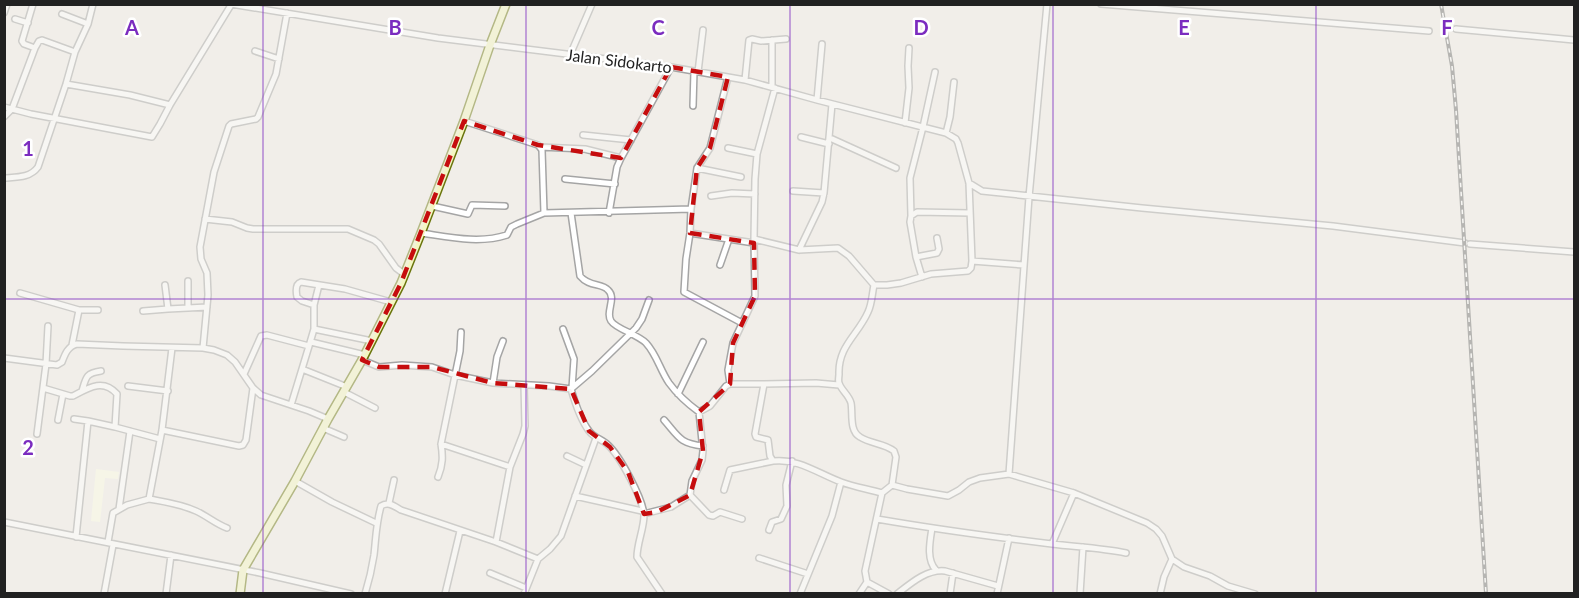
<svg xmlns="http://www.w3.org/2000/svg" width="1579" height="598" viewBox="0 0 1579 598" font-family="Lato,sans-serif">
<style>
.education{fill:#fdfde5}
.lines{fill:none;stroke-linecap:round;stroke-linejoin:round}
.street-casing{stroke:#a5a5a5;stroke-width:8}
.secondary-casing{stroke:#6a750c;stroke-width:10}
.street{stroke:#fff;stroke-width:5}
.secondary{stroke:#f4f6c2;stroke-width:7}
.rail-casing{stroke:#6f6f6f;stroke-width:4}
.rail{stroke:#fff;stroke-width:1.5;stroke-dasharray:4.5;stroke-linecap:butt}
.marked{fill:none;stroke:#c60d0e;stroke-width:4.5;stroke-dasharray:12 8;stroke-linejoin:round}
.grid{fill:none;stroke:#7b2cbf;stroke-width:1.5;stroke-opacity:0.55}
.labels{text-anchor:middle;stroke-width:5;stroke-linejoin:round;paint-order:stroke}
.street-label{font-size:16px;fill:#212121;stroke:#fff}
.grid-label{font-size:20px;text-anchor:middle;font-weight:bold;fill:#7b2cbf;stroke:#fff;stroke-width:5;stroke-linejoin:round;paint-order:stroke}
</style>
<rect width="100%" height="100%" fill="#f1eee9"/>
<path class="education" d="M 96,469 L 119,472 L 118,479 L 105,478 L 100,522 L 91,521 Z"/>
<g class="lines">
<g class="street-casing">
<path id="street" d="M 33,4 L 22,41 L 24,44 L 35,48
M 231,4 L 438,38 L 671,67 L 745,80 L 817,100 L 946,133 L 956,139 L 958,143 L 969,183 L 972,261 L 971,268 L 968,271 L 931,274 L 901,283 L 887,285 L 874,285 L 849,256 L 838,248 L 799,250 L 754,239
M 1101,4 L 1429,31
M 4,13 L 7,4
M 62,14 L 88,24
M 15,19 L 28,23
M 1456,29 L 1574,40
M 772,40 L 772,87
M 255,51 L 279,59
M 570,55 L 592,4
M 698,72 L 703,30
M 728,77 L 710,148 L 697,168 L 691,209 L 690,233 L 686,259 L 684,292 L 742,323
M 745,80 L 749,40 L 752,39 L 761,41 L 786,39
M 66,84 L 130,95 L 170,105
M 817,100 L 822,44
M 693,106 L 694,71
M 4,107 L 31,114 L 152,137 L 160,124 L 170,105 L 231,5
M 4,117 L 12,109 L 35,48 L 39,41 L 42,40 L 75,52
M 464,121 L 538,145 L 542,150 L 544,213
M 905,123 L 909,88 L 908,66 L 909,48
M 946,133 L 950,117 L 954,82
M 583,135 L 631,140
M 801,137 L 829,144
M 830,138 L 896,168
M 540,147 L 585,149 L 621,158
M 728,148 L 757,154
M 697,168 L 741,177
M 4,178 C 17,177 30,178 38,167 L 66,84 L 75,52 L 88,24 L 93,4
M 565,179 L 615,184
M 969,183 L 982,191 L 1142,208 L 1333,226 L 1465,243
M 793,191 L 824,193
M 711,196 L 732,193 L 755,194
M 432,206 L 468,214 L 472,205 L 505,206
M 571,213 L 580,276 C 589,287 602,283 608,290 C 617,298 605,312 611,321 C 616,329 637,334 646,343 C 657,355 660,370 669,383 C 677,394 688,404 699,412 L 710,406 L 726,386 L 730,384 L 728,370 L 733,343 L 755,296 L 754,239 L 755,179 L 757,154 L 775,88
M 609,213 L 617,167 L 621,158 L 671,67
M 911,216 L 910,178 L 923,127 L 935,72
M 205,219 L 232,222 L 247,228 L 253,229 L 348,229 L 374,240 L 379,244 L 396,268 L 404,274
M 421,233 C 449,237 479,244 507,235 L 511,227 L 517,224 L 544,213 L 691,209
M 690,233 L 754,243
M 1470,244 L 1574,252
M 799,250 L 822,202 L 824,193 L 832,104
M 916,257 L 937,253 L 939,249 L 937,238
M 972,261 L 1024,265
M 720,265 L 729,239
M 922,277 L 916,257 L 910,222 L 911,216 L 917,212 L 970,213
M 188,281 L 188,308 L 207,307
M 165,285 L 168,309 L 188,308
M 874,285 C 872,294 872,304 868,312 C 858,335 838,346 839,374 C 839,377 838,380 839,383 C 841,390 849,395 851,403 C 853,413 849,431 860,437 C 871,444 884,443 894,451 L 896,457 L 892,485
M 20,293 L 79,310 L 98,310
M 314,305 L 302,301 L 297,297 C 296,292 295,284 301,282 L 345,289 L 391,302
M 143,311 L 168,309
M 314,329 L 372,341
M 563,329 L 574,359 L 572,388
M 311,342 L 365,355
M 72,345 L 79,310
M 309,346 L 314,329 L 314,305 L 319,285
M 203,348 L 208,295 L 207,273 L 201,259 L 200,247 L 214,172 L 229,126 L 231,124 L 256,119 L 258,117 L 276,74 L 287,13
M 4,358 L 57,365 L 62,362 C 65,354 68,346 77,344 L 123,346 L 203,348 L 214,350 L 227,355 L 235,362 L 253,388 L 261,395 L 309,411 L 328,419
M 362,360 L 379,367 L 402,365 L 432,367 L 455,375 L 493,383 L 549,386 L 571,389 C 575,403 580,419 589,431 C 594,438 602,439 608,445 C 620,456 643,499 644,515 C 644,529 637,543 637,557 L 662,594
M 244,374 L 261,336 L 267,335 L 309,346 L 302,369 L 347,387
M 493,383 L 497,357 L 503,341
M 730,384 L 764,384
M 839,385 L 816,383 L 764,384 L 755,434 L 756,437 L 768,440 L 770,456 L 773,461 C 798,458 819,474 841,482 C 854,487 868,489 882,493
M 128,386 L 168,391
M 43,388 L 70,396 L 73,396 C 88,388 103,378 117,394 L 115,427 L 160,439
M 571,389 L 592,371 L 636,328 L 642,319 L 649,300
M 82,391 C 86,377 86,373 101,371
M 344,392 L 375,408
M 678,394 L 703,342
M 291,405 L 302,369
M 74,419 L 88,421
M 58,420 L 63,394
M 664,420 C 679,437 679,443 703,446
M 323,428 L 344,437
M 162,430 L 239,446 L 243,445 L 246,440 L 253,388
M 37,434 L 46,364 L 48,326
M 441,444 L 510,467
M 567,456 L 586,465
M 1009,474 L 1029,197 L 1047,4
M 438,477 C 443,465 443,456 441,444 L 460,351 L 461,332
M 295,481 L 332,502 L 376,523
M 724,490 L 730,470 L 773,461
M 690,495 L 709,515 L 713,516 L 720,512 L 742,519
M 575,496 L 642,511
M 149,499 C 165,502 181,504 196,511 C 207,516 216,524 227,528
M 389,503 L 394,480
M 119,509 L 130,431
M 644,514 L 671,507 L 690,495 L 692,481 L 702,460 L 703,451 L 699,412
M 877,519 C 935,529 994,537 1052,544 C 1077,547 1102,548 1126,553
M 4,522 L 260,573 L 351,594
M 932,528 C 930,541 926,560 936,570
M 769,530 L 772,522 L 781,519 L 787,506 L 786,485 L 792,461
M 76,537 L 88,421 L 115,427
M 108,542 L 113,513 L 127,505 L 149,499 L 162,430 L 172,348
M 496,542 L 510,467 L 523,434 L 525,426 L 524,385
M 1052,544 L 1074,493
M 759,558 L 808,574
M 490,573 L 526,588
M 104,594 L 113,545
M 166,594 L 171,555
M 365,594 C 369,581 372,568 374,555 C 376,537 376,524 381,506 C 388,501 394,506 401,510 L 496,542 L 538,559
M 445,594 L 460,531
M 524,594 L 538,559 L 550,549 L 561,536 L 596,438
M 800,594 L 832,516 L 841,482
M 859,594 L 867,582
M 889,594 L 867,582 L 865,571 L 882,493 L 892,485 L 907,489 L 948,496 L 959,490 L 969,482 L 980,478 L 1009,474 L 1074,493 L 1147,523 L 1156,529 L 1162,536 L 1172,559 L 1184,567 L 1210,576 L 1228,586 L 1255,594
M 897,594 C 911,583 927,569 945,571 L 998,586
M 950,594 L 953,573
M 997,594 L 1009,538
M 1080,594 L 1083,547
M 1160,594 L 1164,577 L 1172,559"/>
</g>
<g class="secondary-casing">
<path id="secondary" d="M 240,594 L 243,570 L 295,481 L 328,419 L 362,360 L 401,283 L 421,233 L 464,121 L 490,45 L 506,4"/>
</g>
<use href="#street" class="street"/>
<use href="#secondary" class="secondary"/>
<g class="rail-casing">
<path id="rail" d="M 1441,4 L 1452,66 L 1456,110 L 1486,594"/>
</g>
<use href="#rail" class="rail"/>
</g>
<path d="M0 0H1579V598H0ZM 671,67 L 728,77 L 710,148 L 697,168 L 690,233 L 754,243 L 755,296 L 733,343 L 730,384 L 699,412 L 703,451 L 690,495 L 657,512 L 644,514 L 628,472 L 610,447 L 589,431 L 571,389 L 493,383 L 432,367 L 379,367 L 362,360 L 401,283 L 464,121 L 538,145 L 621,158 Z" fill="#f1eee9" fill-opacity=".55" fill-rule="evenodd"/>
<path class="marked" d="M 671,67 L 728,77 L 710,148 L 697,168 L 690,233 L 754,243 L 755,296 L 733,343 L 730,384 L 699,412 L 703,451 L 690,495 L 657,512 L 644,514 L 628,472 L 610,447 L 589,431 L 571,389 L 493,383 L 432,367 L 379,367 L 362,360 L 401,283 L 464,121 L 538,145 L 621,158 Z"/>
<path class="grid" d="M 263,4 L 263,594M 526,4 L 526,594M 790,4 L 790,594M 1053,4 L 1053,594M 1316,4 L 1316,594M 4,299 L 1574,299"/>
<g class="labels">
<g class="street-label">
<text transform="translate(619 61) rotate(7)" y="6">Jalan Sidokarto</text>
</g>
</g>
<g class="grid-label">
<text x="132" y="35">A</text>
<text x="395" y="35">B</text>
<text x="658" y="35">C</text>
<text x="921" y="35">D</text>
<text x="1184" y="35">E</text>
<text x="1447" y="35">F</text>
<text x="28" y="156">1</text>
<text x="28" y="455">2</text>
</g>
<rect width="1579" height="598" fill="none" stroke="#212121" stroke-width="12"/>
</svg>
